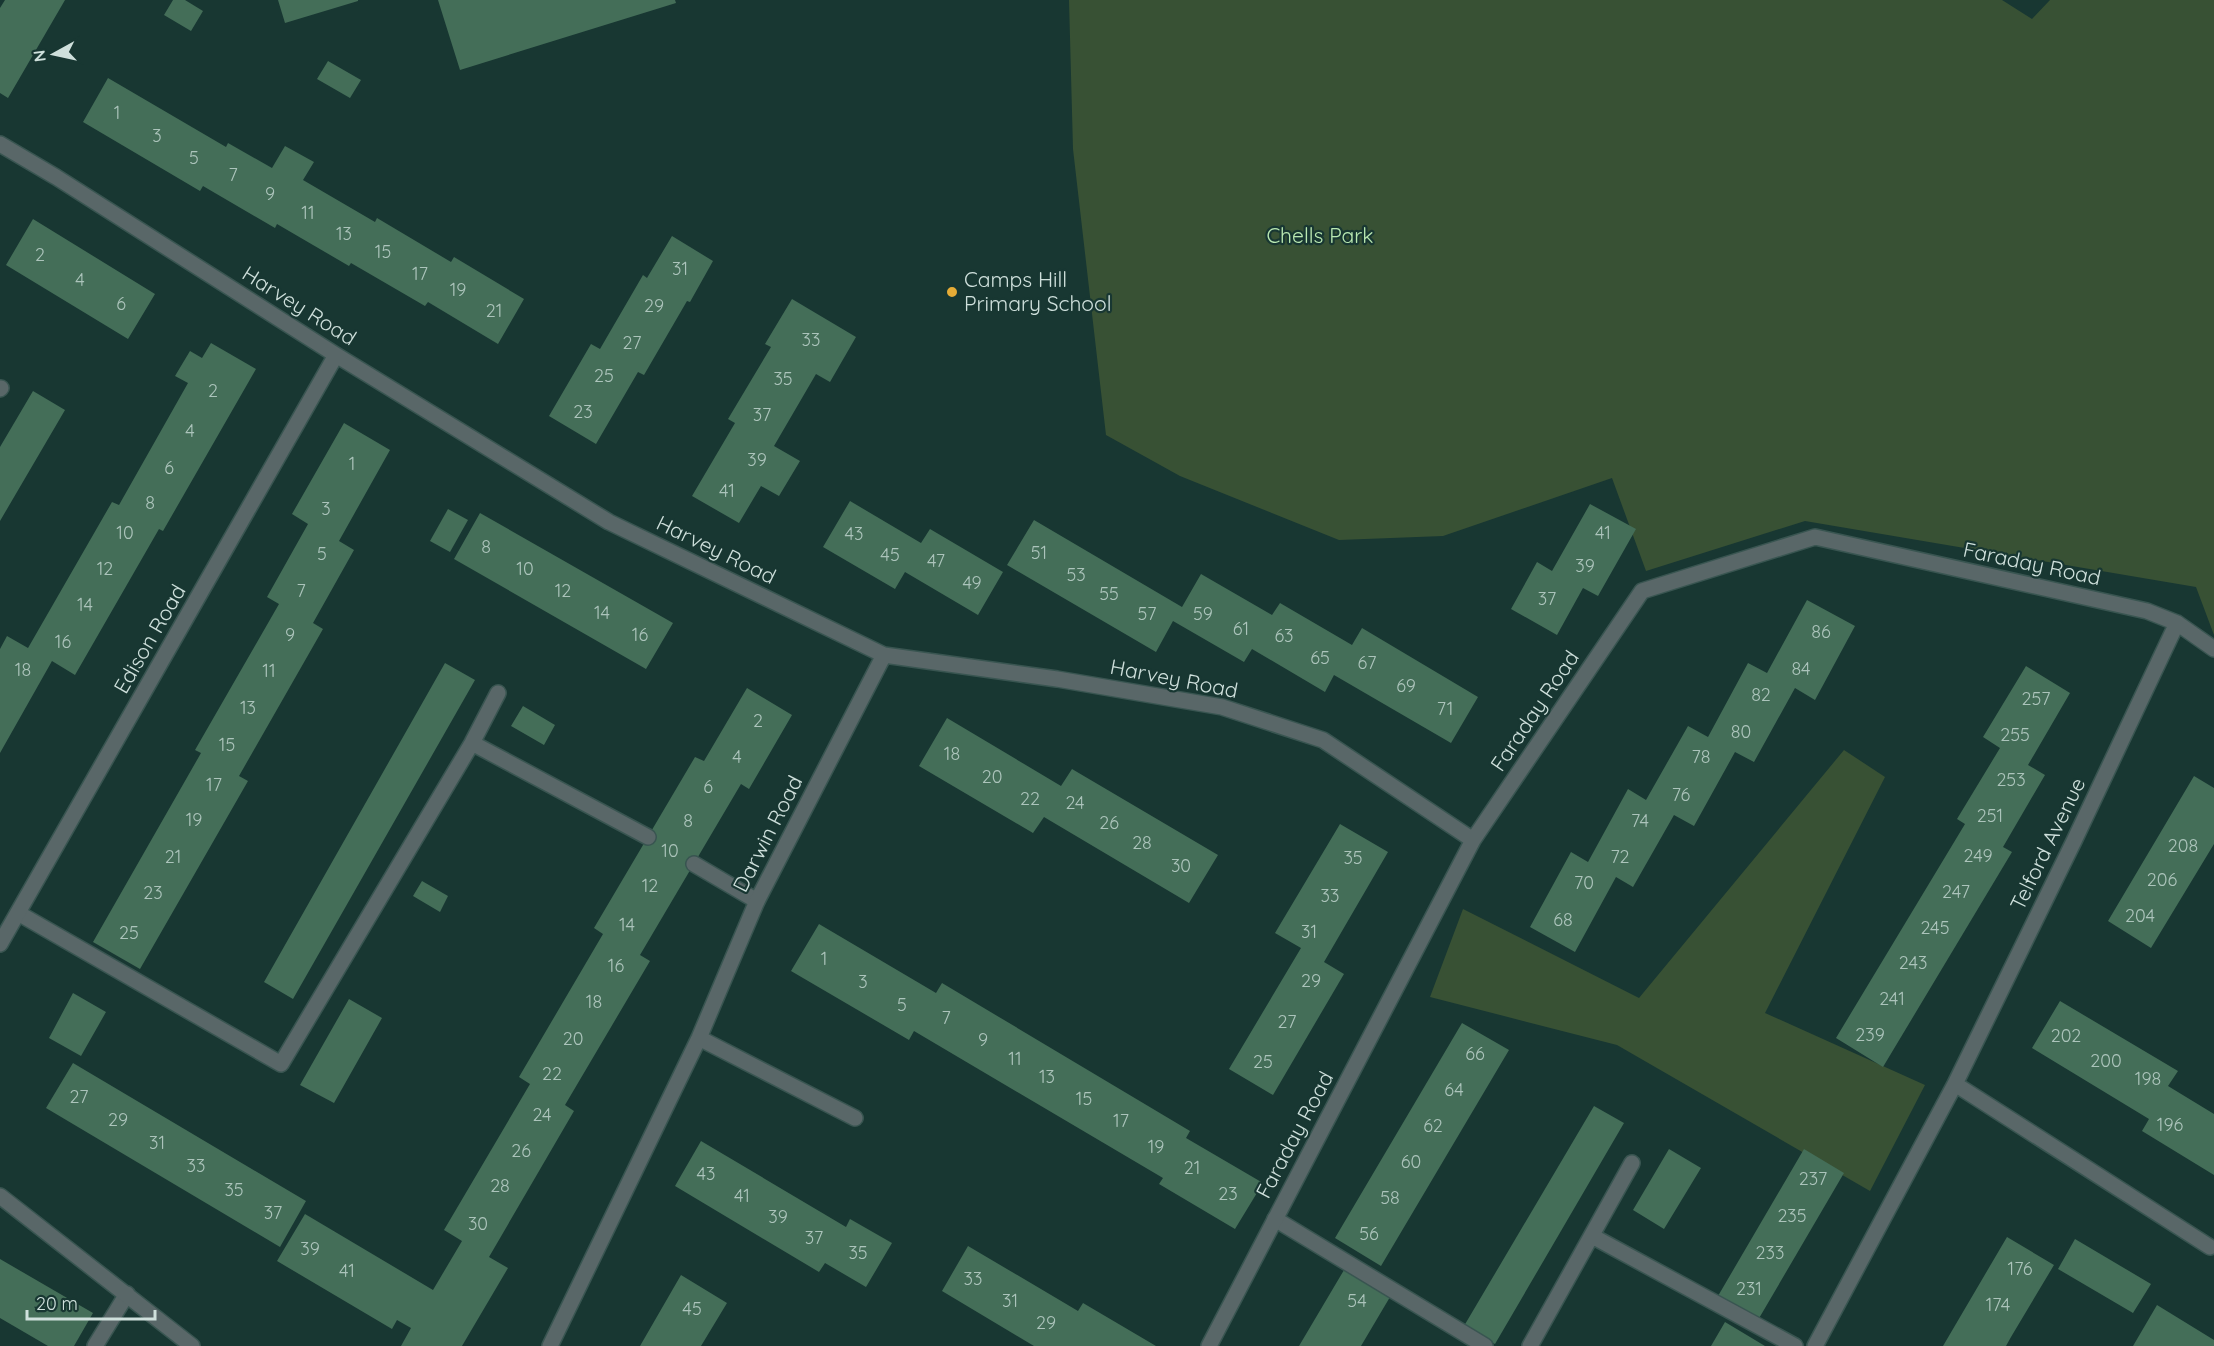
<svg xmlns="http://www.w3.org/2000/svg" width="2214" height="1346" viewBox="0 0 2214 1346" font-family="Quicksand,sans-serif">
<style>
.green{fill:#385134}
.building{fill:#446e58}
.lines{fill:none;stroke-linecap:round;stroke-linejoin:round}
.lane-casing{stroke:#395551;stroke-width:18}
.street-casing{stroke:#395551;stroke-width:18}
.lane{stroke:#596768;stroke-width:15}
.street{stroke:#596768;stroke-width:15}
.poi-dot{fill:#e6ac36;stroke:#183732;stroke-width:2}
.labels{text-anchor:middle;stroke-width:4.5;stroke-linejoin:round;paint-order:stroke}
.number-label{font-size:18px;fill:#acc4bb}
.park-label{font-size:21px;fill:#bae9b2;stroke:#183732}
.poi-label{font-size:21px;fill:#cfe0dc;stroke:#183732;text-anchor:start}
.street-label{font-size:21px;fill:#cfe0dc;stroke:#183732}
</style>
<rect width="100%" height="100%" fill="#183732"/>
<path class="green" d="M 1069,0 L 2002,0 L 2032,19 L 2050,0 L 2214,0 L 2214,635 L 2196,587 L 1805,521 L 1646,571 L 1612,478 L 1443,536 L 1339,540 L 1180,476 L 1106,435 L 1073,149 Z
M 1844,750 L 1885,777 L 1765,1013 L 1925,1085 L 1870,1191 L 1617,1045 L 1430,997 L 1463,909 L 1639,998 Z"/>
<path class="building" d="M 5,0 L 65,0 L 8,98 L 0,93 L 0,8 Z
M 173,0 L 185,0 L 203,11 L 191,31 L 164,15 Z
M 278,0 L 358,0 L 358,1 L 285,23 Z
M 438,0 L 675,0 L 676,3 L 460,70 Z
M 328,61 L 361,80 L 350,98 L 317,79 Z
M 108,78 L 226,147 L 228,143 L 272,168 L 285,146 L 314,162 L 303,180 L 375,222 L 377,218 L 451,262 L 454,257 L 524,299 L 498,344 L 428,302 L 425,306 L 351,263 L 349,266 L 277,224 L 275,228 L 203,186 L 200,191 L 83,122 Z
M 33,219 L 155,294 L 128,339 L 6,265 Z
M 672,236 L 713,261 L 690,302 L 687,301 L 644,375 L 638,372 L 596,444 L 549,416 L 591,344 L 600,349 L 643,275 L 647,278 Z
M 792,299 L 856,337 L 830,382 L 816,374 L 774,446 L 800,461 L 779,496 L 761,486 L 739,523 L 692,496 L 735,423 L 728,419 L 771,347 L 765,344 Z
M 211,343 L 256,369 L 163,531 L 159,529 L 75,675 L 52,661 L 0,753 L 0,649 L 7,636 L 28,648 L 112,502 L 119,505 L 188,383 L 175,376 L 190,351 L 202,358 Z
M 33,391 L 65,410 L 0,521 L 0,447 Z
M 344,423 L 390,450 L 339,541 L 354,550 L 313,623 L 323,629 L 239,776 L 248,781 L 140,969 L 93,942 L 201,753 L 195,750 L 279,604 L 267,597 L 308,524 L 292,514 Z
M 850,501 L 921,543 L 930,529 L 1003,572 L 978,615 L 905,572 L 895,589 L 823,547 Z
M 1590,504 L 1636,529 L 1598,596 L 1583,588 L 1557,635 L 1511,609 L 1537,562 L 1552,571 Z
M 448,509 L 468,520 L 450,552 L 430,541 Z
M 480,513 L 673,623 L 646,669 L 454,559 Z
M 1034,520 L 1182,607 L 1201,574 L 1272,615 L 1280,603 L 1352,645 L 1362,628 L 1478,697 L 1451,743 L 1334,675 L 1325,692 L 1252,649 L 1244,662 L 1173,621 L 1156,652 L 1007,565 Z
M 1807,600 L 1855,626 L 1815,700 L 1795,688 L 1754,762 L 1735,752 L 1694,826 L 1674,815 L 1633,887 L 1616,877 L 1575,952 L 1530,927 L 1571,852 L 1588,862 L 1628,789 L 1646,800 L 1688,726 L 1708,737 L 1748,663 L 1767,673 Z
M 445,663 L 475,680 L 293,999 L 264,982 Z
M 2026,666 L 2070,693 L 2028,765 L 2045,775 L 2003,847 L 2012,852 L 1883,1067 L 1836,1038 L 1965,824 L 1957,819 L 2000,748 L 1983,737 Z
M 747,688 L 792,715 L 749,789 L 741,784 L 640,955 L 650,961 L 565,1105 L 574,1111 L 489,1257 L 508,1268 L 462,1346 L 401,1346 L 411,1328 L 397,1320 L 392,1329 L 277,1261 L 305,1214 L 433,1290 L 462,1241 L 444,1230 L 530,1084 L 519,1077 L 603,934 L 594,928 L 695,757 L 704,761 Z
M 523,706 L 555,725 L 544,745 L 511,726 Z
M 947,718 L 1061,786 L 1072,769 L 1218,855 L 1189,903 L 1044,817 L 1033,833 L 919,766 Z
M 2194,776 L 2214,788 L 2214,844 L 2151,948 L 2108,921 Z
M 1340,824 L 1388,852 L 1324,962 L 1344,974 L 1273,1095 L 1229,1069 L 1301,948 L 1275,933 Z
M 422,881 L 448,896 L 440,912 L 413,896 Z
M 819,924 L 936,993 L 942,983 L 1190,1131 L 1186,1138 L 1263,1183 L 1235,1229 L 1159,1184 L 1163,1178 L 914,1031 L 909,1040 L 791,971 Z
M 73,993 L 106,1012 L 81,1056 L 49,1038 Z
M 349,999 L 382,1018 L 334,1103 L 300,1085 Z
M 2060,1001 L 2178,1071 L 2168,1086 L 2214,1114 L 2214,1175 L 2142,1131 L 2149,1119 L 2032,1048 Z
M 1462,1023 L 1509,1050 L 1381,1266 L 1335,1238 Z
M 73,1063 L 306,1201 L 280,1247 L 46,1108 Z
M 1594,1106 L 1624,1123 L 1495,1344 L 1464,1326 Z
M 701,1141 L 846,1227 L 850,1219 L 892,1243 L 866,1287 L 825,1263 L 819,1272 L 675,1186 Z
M 1669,1149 L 1701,1168 L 1664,1229 L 1633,1210 Z
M 1804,1149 L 1844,1173 L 1758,1320 L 1718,1296 Z
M 2007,1237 L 2054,1265 L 2011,1337 L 2006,1346 L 1943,1346 Z
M 2075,1239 L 2151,1284 L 2133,1313 L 2058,1269 Z
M 968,1246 L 1078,1311 L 1083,1303 L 1156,1346 L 1034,1346 L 942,1291 Z
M 0,1259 L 93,1313 L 74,1346 L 48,1346 L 0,1318 Z
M 1344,1270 L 1390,1297 L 1361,1346 L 1299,1346 Z
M 681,1275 L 727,1303 L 701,1346 L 640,1346 Z
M 2157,1305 L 2214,1340 L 2214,1346 L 2133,1346 Z
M 1725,1322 L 1765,1346 L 1711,1346 Z"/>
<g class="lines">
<g class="lane-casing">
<path id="lane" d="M 0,389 L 1,388
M 472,743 L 648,837
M 694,864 L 757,901
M 18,913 L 281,1064 L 472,743 L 498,693
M 1275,1219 L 1485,1346
M 1592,1236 L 1795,1346
M 95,1346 L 127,1294
M 1530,1346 L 1632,1163"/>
</g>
<g class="street-casing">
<path id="street" d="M 0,144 L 56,177 L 336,355 L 609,522 L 884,655 L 1057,679 L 1222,707 L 1323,740 L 1473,840
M 0,944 L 336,355
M 699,1038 L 855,1118
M 1955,1084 L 2210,1247
M 0,1196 L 192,1346
M 550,1346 L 699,1038 L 757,901 L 884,655
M 1209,1346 L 1473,840 L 1642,591 L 1815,537 L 2147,611 L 2177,623 L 2214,649
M 1815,1346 L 1955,1084 L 2074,841 L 2177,623"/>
</g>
<use href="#lane" class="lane"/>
<use href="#street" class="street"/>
</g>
<circle class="poi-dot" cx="952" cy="292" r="6"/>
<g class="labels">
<g class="number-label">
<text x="117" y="119">1</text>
<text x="157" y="142">3</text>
<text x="194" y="164">5</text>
<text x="233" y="181">7</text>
<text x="270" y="200">9</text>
<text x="308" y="219">11</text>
<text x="344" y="240">13</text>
<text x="383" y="258">15</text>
<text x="40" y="261">2</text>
<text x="680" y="275">31</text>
<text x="420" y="280">17</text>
<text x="80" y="286">4</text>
<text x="458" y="296">19</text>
<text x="121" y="310">6</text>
<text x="654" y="312">29</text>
<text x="494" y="317">21</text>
<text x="811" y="346">33</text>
<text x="632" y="349">27</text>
<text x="604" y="382">25</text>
<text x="783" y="385">35</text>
<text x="213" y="397">2</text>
<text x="583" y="418">23</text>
<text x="762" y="421">37</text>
<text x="190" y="437">4</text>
<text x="757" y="466">39</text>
<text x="352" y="470">1</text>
<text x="169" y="474">6</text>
<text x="727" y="497">41</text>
<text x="150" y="509">8</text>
<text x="326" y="515">3</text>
<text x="125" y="539">10</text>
<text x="1603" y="539">41</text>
<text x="854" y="540">43</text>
<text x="486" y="553">8</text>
<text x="1039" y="559">51</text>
<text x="322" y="560">5</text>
<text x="890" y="561">45</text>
<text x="936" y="567">47</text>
<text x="1585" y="572">39</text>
<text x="105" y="575">12</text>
<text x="525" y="575">10</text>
<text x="1076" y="581">53</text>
<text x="972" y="589">49</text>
<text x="301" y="597">7</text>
<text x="563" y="597">12</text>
<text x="1109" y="600">55</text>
<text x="1547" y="605">37</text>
<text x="85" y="611">14</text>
<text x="602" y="619">14</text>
<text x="1147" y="620">57</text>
<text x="1203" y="620">59</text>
<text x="1241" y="635">61</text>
<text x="1821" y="638">86</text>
<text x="290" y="641">9</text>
<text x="640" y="641">16</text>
<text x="1284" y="642">63</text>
<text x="63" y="648">16</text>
<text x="1320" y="664">65</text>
<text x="1367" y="669">67</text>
<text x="1801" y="675">84</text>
<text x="23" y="676">18</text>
<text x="269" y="677">11</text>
<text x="1406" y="692">69</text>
<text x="1761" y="701">82</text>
<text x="2036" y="705">257</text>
<text x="248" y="714">13</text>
<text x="1445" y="715">71</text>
<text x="758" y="727">2</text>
<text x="1741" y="738">80</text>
<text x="2015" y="741">255</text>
<text x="227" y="751">15</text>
<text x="952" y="760">18</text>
<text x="737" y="763">4</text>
<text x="1701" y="763">78</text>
<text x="992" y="783">20</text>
<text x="2011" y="786">253</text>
<text x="214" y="791">17</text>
<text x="708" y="793">6</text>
<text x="1681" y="801">76</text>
<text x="1030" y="805">22</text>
<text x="1075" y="809">24</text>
<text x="1990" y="822">251</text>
<text x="194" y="826">19</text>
<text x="688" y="827">8</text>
<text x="1640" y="827">74</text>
<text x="1109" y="829">26</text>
<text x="1142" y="849">28</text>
<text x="2183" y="852">208</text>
<text x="670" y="857">10</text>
<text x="1978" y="862">249</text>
<text x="173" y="863">21</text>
<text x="1620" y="863">72</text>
<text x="1353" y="864">35</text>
<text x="1181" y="872">30</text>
<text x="2162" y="886">206</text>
<text x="1584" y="889">70</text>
<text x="650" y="892">12</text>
<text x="1956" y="898">247</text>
<text x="153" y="899">23</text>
<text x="1330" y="902">33</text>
<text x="2140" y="922">204</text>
<text x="1563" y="926">68</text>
<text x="627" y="931">14</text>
<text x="1935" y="934">245</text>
<text x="1309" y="938">31</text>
<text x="129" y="939">25</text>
<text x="824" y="965">1</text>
<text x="1913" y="969">243</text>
<text x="616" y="972">16</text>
<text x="1311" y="987">29</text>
<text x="863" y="988">3</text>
<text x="1892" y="1005">241</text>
<text x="594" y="1008">18</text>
<text x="902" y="1011">5</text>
<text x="946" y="1024">7</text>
<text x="1287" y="1028">27</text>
<text x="1870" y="1041">239</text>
<text x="2066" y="1042">202</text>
<text x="573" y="1045">20</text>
<text x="983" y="1046">9</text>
<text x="1475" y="1060">66</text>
<text x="1015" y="1065">11</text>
<text x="2106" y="1067">200</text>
<text x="1263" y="1068">25</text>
<text x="552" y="1080">22</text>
<text x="1047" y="1083">13</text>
<text x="2148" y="1085">198</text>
<text x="1454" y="1096">64</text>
<text x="79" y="1103">27</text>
<text x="1084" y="1105">15</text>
<text x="542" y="1121">24</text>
<text x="118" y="1126">29</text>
<text x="1121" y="1127">17</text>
<text x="2170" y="1131">196</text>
<text x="1433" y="1132">62</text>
<text x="157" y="1149">31</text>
<text x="1156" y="1153">19</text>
<text x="521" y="1157">26</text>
<text x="1411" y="1168">60</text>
<text x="196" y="1172">33</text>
<text x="1192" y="1174">21</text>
<text x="706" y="1180">43</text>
<text x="1813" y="1185">237</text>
<text x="500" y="1192">28</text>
<text x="234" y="1196">35</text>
<text x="1228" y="1200">23</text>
<text x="742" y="1202">41</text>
<text x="1390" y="1204">58</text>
<text x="273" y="1219">37</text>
<text x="1792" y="1222">235</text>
<text x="778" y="1223">39</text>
<text x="478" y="1230">30</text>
<text x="1369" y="1240">56</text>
<text x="814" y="1244">37</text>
<text x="310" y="1255">39</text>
<text x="858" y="1259">35</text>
<text x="1770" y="1259">233</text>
<text x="2020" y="1275">176</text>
<text x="347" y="1277">41</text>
<text x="973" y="1285">33</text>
<text x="1749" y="1295">231</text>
<text x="1010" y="1307">31</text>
<text x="1357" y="1307">54</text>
<text x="1998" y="1311">174</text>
<text x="692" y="1315">45</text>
<text x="1046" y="1329">29</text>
</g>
<g class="park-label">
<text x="1320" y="243">Chells Park</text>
</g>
<g class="poi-label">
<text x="964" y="287">Camps Hill<tspan x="964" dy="24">Primary School</tspan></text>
</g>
<g class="street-label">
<text transform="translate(299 306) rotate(32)" y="7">Harvey Road</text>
<text transform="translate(716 550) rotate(26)" y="7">Harvey Road</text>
<text transform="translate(2032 564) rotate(12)" y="7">Faraday Road</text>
<text transform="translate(150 639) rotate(-60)" y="7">Edison Road</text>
<text transform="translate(1174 679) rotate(11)" y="7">Harvey Road</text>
<text transform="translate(1535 711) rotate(-56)" y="7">Faraday Road</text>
<text transform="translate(768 834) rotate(-63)" y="7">Darwin Road</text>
<text transform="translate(2048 844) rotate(-64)" y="7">Telford Avenue</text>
<text transform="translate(1295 1135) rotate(-62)" y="7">Faraday Road</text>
</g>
</g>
<g transform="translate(54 54) rotate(262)" stroke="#183732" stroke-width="4.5" paint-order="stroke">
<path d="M0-4.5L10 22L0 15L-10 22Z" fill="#cfe0dc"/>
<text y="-9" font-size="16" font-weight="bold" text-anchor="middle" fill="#cfe0dc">N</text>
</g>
<path d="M27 1310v9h128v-9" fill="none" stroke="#cfe0dc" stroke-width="3"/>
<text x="36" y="1310" font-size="18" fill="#cfe0dc" stroke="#183732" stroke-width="4.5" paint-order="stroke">20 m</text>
</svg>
